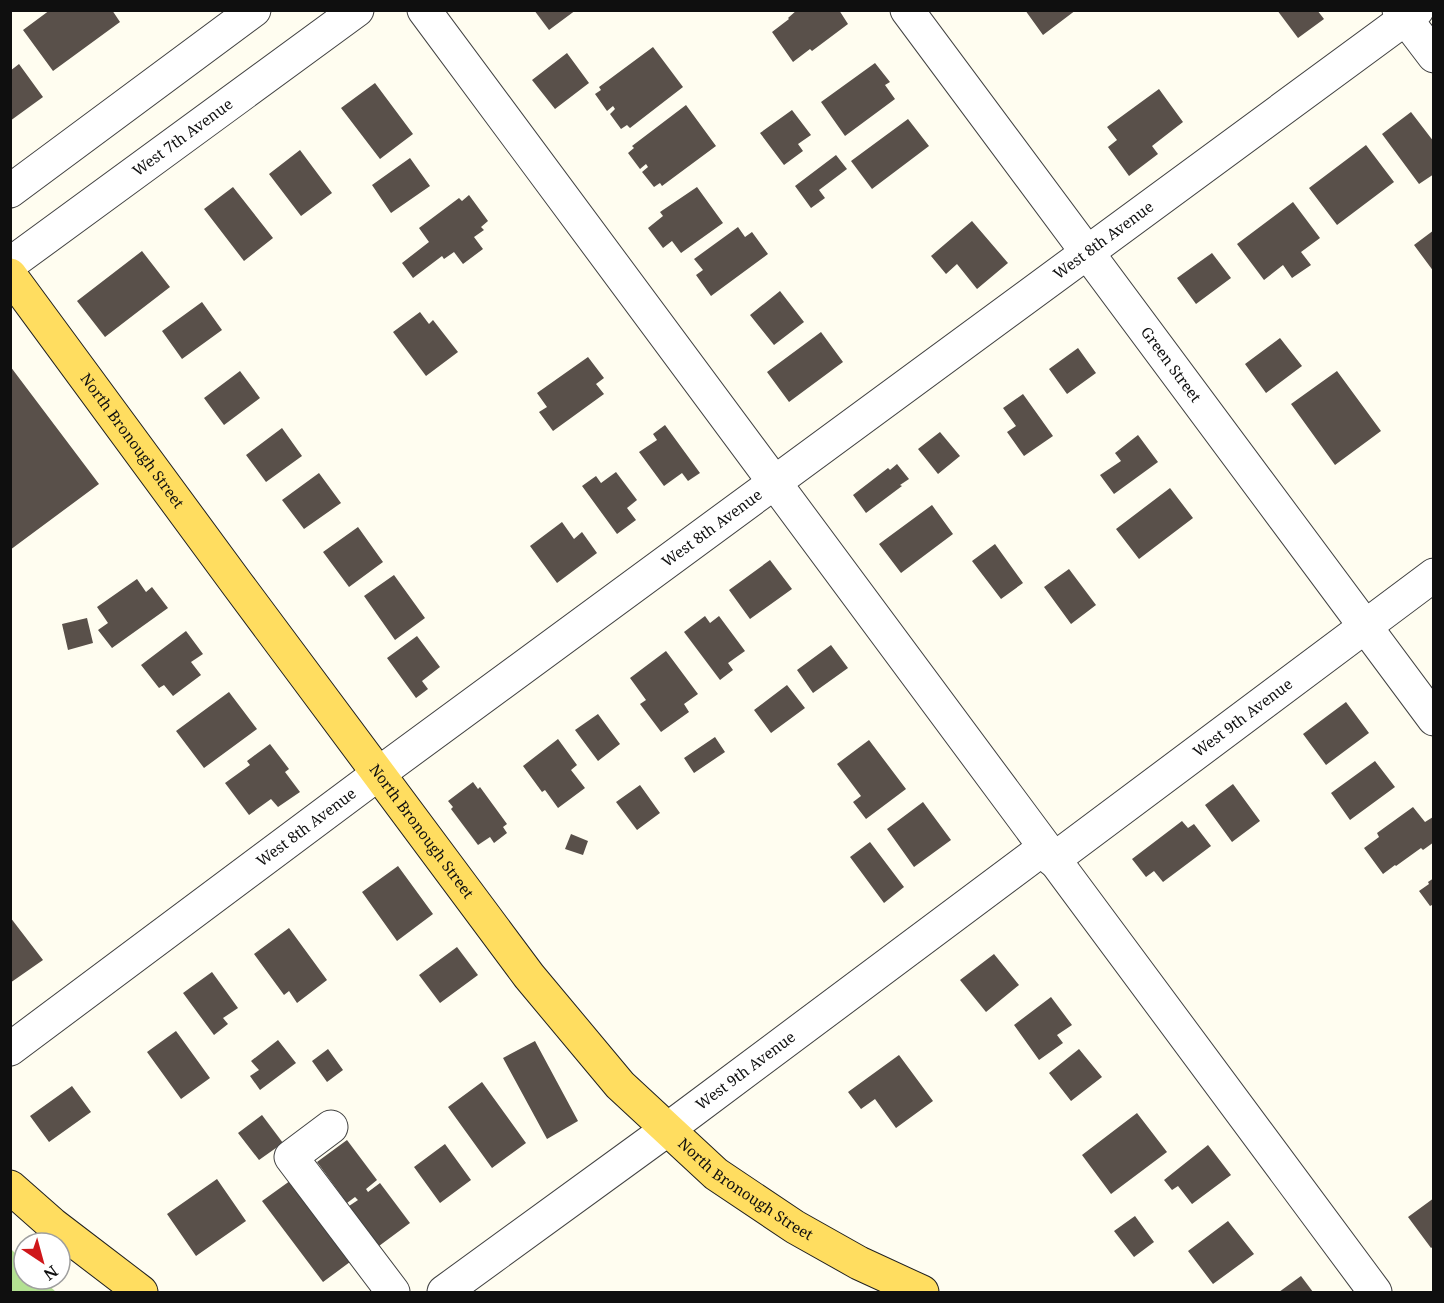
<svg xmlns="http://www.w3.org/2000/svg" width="1444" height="1303" viewBox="0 0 1444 1303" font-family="'Noto Serif',serif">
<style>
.forest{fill:#b3e192}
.building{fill:#59504a}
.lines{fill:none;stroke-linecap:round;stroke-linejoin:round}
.minor-casing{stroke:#424242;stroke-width:35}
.major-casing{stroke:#202020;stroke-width:35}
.minor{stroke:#fff;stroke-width:33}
.major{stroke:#ffdd60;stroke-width:33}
.labels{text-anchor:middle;stroke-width:6;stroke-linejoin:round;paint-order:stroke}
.street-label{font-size:15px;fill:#0f0f0f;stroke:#fff}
</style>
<rect width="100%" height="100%" fill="#fffdf0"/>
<path class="forest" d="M 11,1249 L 24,1262 L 24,1279 L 42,1279 L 56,1292 L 11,1292 Z"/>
<path class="building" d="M 50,10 L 112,10 L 120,22 L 53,71 L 23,30 Z
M 534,10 L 576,10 L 549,30 Z
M 797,10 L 839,10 L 848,24 L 812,51 L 810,49 L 793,62 L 772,32 L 789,19 L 788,18 Z
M 1025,10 L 1076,10 L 1043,35 Z
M 1277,10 L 1317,10 L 1324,19 L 1298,38 Z
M 653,47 L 683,87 L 630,128 L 627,125 L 621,129 L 610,114 L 615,109 L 613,106 L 607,111 L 595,94 L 601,90 L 599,87 Z
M 567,53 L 589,83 L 555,109 L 532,80 Z
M 875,63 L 890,82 L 885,85 L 895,99 L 845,136 L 821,102 Z
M 19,64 L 43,97 L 10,121 L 10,71 Z
M 375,83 L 413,134 L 380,159 L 341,108 Z
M 1159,89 L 1183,122 L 1152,146 L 1158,154 L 1129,176 L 1108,147 L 1117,140 L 1107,127 Z
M 686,105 L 716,146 L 662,186 L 660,183 L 654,187 L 642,172 L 648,167 L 646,164 L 640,169 L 628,153 L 634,148 L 632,146 Z
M 792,110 L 811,135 L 798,144 L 803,151 L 784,165 L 760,133 Z
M 1411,112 L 1434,142 L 1434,174 L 1419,184 L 1382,134 Z
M 908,119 L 929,146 L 872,189 L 851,161 Z
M 1366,145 L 1394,182 L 1337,225 L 1309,188 Z
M 300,150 L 332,193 L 301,216 L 269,174 Z
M 836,155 L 847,169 L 819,190 L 825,198 L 811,208 L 795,186 Z
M 410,158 L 430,186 L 391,213 L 372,185 Z
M 233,187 L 273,238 L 244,261 L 204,209 Z
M 697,187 L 723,223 L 681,253 L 672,241 L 663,248 L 648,228 L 663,216 L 660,212 Z
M 469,195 L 488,221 L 481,227 L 484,230 L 474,237 L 483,249 L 463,264 L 454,252 L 444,259 L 442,256 L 413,278 L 402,263 L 429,242 L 419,228 L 459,198 L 462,201 Z
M 1293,202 L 1320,238 L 1301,252 L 1311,265 L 1292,278 L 1283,265 L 1264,280 L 1237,244 Z
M 972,221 L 1008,263 L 977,289 L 957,264 L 946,274 L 931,256 Z
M 738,227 L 745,237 L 752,232 L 768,254 L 711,296 L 696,275 L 703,270 L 694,259 Z
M 1434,230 L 1434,272 L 1414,245 Z
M 142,251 L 170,287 L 105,337 L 77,301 Z
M 1212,253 L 1231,278 L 1196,304 L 1177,278 Z
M 780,291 L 804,322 L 774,345 L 750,315 Z
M 202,302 L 222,330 L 182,359 L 162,331 Z
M 420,312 L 429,324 L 433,320 L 458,352 L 426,376 L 393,332 Z
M 821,332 L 843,362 L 789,402 L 767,372 Z
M 1280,338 L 1302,366 L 1266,393 L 1245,364 Z
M 1078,348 L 1096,373 L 1067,394 L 1049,369 Z
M 588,357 L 604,378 L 596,384 L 604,394 L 553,431 L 539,412 L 547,407 L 537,393 Z
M 10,366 L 99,484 L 10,550 L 10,503 L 12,502 L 10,500 Z
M 240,371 L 260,398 L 224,425 L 204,398 Z
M 1337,371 L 1381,431 L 1335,465 L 1291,404 Z
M 1023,394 L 1053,436 L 1024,456 L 1007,432 L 1016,426 L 1003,408 Z
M 665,425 L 700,473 L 688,481 L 682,473 L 664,486 L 639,452 L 657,440 L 653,434 Z
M 282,428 L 302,456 L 266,482 L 246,455 Z
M 940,432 L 960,456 L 938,474 L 918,449 Z
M 1138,435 L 1158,462 L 1114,494 L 1100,475 L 1121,461 L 1115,453 Z
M 897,464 L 909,479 L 900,485 L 902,486 L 866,513 L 853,495 L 888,468 L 890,470 Z
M 616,472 L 637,500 L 627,508 L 636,520 L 617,534 L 582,486 L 596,476 L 601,483 Z
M 319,473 L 341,503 L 304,529 L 282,500 Z
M 1170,488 L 1193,518 L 1139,559 L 1116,529 Z
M 932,505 L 953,534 L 901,573 L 879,544 Z
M 562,522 L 574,539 L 582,532 L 597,553 L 557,583 L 530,546 Z
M 358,527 L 383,562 L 349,587 L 323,552 Z
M 995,544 L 1023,583 L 1001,599 L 972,561 Z
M 770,560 L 792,589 L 750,619 L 729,590 Z
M 1069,569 L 1096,605 L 1071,624 L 1044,587 Z
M 394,575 L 425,618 L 395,640 L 364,596 Z
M 137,579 L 146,592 L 152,587 L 168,608 L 112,648 L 98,630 L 108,623 L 97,607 Z
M 705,616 L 710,623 L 719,616 L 745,651 L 728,663 L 733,670 L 720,680 L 684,632 Z
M 87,618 L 93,643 L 68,650 L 62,624 Z
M 186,631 L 203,654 L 191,662 L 201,675 L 173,696 L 164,685 L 159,688 L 141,665 Z
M 417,636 L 440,667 L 422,681 L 428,689 L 416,698 L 387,658 Z
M 831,645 L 848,668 L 813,693 L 797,670 Z
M 666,651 L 698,694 L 684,704 L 689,712 L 661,732 L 640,704 L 646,700 L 630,678 Z
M 787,685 L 805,708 L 771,733 L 754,710 Z
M 229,692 L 257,729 L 204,768 L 176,731 Z
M 1346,702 L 1369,733 L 1326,765 L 1303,734 Z
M 598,714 L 620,744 L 598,761 L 575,730 Z
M 715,737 L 725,752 L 694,773 L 684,758 Z
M 558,739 L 577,765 L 571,770 L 585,788 L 558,808 L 545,790 L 542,792 L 523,766 Z
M 869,740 L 906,789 L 866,819 L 853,802 L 861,796 L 837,764 Z
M 270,744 L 289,769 L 285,772 L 300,792 L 278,807 L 271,799 L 249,815 L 225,783 L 250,765 L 247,761 Z
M 1375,761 L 1395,787 L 1350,820 L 1331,793 Z
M 473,782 L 478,789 L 480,787 L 507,824 L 503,827 L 507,833 L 494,843 L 490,837 L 478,845 L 451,809 L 453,807 L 448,801 Z
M 1233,784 L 1260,821 L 1232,842 L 1205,805 Z
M 640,785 L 660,813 L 637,830 L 616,802 Z
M 923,802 L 951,840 L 914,867 L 887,829 Z
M 1413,807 L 1425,822 L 1433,817 L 1434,818 L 1434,842 L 1423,850 L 1421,848 L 1396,866 L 1395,865 L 1383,874 L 1364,848 L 1379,837 L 1377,833 Z
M 1182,821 L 1188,828 L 1194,824 L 1211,846 L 1163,882 L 1154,871 L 1146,877 L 1132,859 Z
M 571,834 L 588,841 L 583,855 L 565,849 Z
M 870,842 L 904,887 L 884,903 L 850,857 Z
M 398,866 L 433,914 L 397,941 L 362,892 Z
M 1434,878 L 1434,904 L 1430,906 L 1419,891 L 1429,884 L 1428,882 Z
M 10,917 L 43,960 L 10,983 Z
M 289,928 L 327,980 L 297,1003 L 289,991 L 284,995 L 254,954 Z
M 457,947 L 478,975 L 440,1003 L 419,975 Z
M 994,954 L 1019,985 L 986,1012 L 960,980 Z
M 212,972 L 238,1008 L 223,1018 L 228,1024 L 214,1035 L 183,993 Z
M 1051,997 L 1072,1025 L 1057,1035 L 1063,1043 L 1039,1060 L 1014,1025 Z
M 176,1031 L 210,1078 L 181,1099 L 147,1052 Z
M 278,1040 L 296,1063 L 260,1090 L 250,1076 L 259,1070 L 251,1061 Z
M 535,1041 L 578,1121 L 547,1139 L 503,1058 Z
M 328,1049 L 343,1070 L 327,1082 L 312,1061 Z
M 1079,1049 L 1102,1077 L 1071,1101 L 1049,1073 Z
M 899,1055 L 933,1101 L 896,1128 L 875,1099 L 861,1109 L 848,1092 Z
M 482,1082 L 526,1143 L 492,1168 L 448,1107 Z
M 72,1086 L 91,1112 L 49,1142 L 30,1116 Z
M 1137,1113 L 1167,1152 L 1111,1194 L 1082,1155 Z
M 262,1115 L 283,1143 L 259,1160 L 238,1133 Z
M 347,1140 L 377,1180 L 366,1189 L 368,1192 L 380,1183 L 410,1223 L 379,1246 L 349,1206 L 358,1200 L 355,1197 L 347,1203 L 317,1162 Z
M 445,1144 L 471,1180 L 440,1203 L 414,1167 Z
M 1208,1145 L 1231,1175 L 1192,1204 L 1178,1186 L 1172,1190 L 1164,1180 Z
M 294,1178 L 354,1259 L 323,1282 L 262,1201 Z
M 217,1179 L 246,1221 L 196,1256 L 167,1214 Z
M 1434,1198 L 1434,1246 L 1431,1248 L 1408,1217 Z
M 1135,1216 L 1154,1242 L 1134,1257 L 1114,1231 Z
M 1228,1221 L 1254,1254 L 1213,1284 L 1188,1251 Z
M 1301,1276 L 1313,1292 L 1279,1292 Z"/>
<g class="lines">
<g class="minor-casing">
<g id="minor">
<path d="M 424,10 L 1375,1292"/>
<path id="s1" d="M 907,10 L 1434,719"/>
<path d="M 1399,10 L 1434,56"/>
<path d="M 10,191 L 254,10"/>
<path id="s2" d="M 10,264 L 357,10"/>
<path id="s3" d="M 1053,860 L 1434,575"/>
<path id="s4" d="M 10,1049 L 378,774 L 1417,10"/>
<path d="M 331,1127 L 291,1157 L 393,1292"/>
<path id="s5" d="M 444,1292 L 668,1129 L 1044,848"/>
</g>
</g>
<g class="major-casing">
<g id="major">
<path id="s6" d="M 10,275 L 238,585 L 529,976 L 620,1085 L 716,1174 L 795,1227 L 859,1263 L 922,1292"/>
<path d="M 10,1187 L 52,1224 L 141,1292"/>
</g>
</g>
<use href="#minor" class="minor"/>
<use href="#major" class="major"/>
</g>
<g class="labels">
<g class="street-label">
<text dy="5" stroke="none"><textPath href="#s2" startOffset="214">West 7th Avenue</textPath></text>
<text dy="5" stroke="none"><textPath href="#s4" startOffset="1360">West 8th Avenue</textPath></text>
<text dy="5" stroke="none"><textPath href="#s1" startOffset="442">Green Street</textPath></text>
<text dy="5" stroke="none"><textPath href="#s6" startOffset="206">North Bronough Street</textPath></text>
<text dy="5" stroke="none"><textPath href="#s4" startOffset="874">West 8th Avenue</textPath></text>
<text dy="5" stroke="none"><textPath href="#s3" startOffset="237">West 9th Avenue</textPath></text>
<text dy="5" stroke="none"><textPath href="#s4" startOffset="370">West 8th Avenue</textPath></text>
<text dy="5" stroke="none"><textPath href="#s6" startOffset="692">North Bronough Street</textPath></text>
<text dy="5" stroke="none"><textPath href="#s5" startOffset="374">West 9th Avenue</textPath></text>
<text dy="5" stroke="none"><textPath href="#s6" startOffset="1178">North Bronough Street</textPath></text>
</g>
</g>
<rect width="1444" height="1303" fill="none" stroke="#0f0f0f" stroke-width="24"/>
<g transform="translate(42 1261) rotate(144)"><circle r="28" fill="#ffffff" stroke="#9f9f9f" stroke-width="1.5"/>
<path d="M0-4.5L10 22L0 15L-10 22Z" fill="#cf171a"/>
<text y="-9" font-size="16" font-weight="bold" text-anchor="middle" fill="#0f0f0f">N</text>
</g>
</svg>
